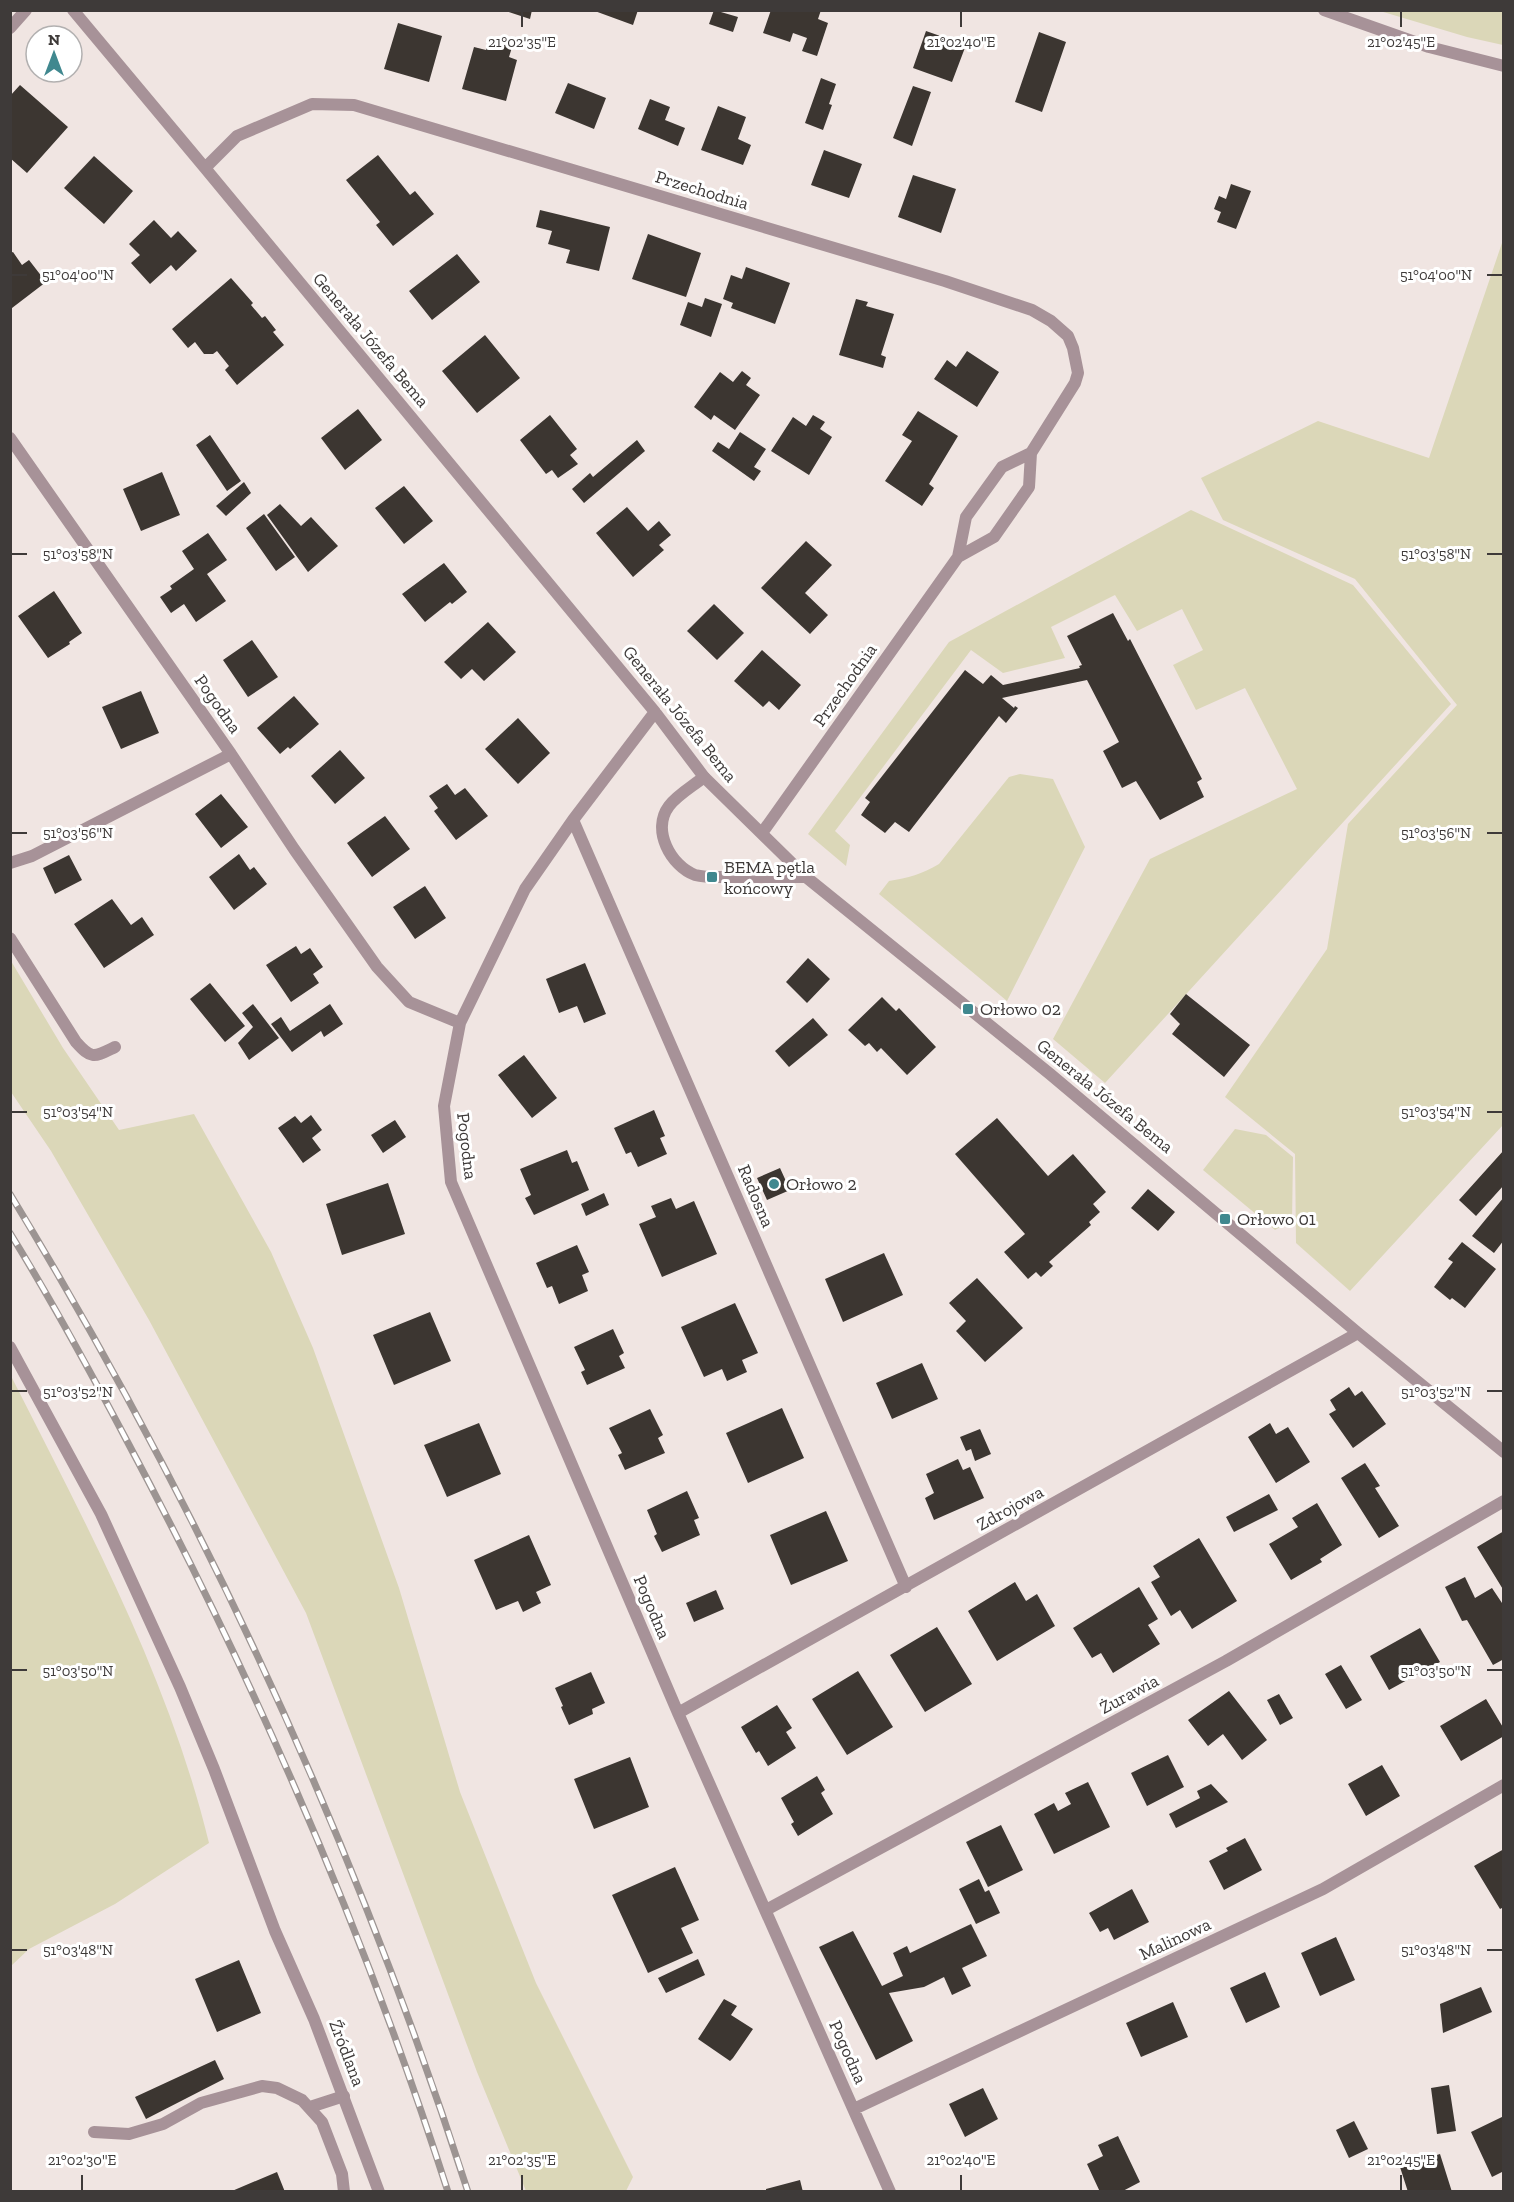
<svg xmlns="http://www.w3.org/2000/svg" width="1514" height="2202" viewBox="0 0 1514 2202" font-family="'Zilla Slab',serif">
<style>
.green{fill:#dbd7b8}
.building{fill:#3c3631}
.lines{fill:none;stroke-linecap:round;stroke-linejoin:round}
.lane{stroke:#a79298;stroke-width:12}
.street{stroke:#a79298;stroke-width:12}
.rail-casing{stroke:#9c9492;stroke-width:7}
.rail{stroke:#fff;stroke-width:4.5;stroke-dasharray:14;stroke-linecap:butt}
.ticks{fill:none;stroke:#3e3a39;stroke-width:2}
.poi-dot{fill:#40888f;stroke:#fff;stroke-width:2}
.labels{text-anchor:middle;stroke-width:6;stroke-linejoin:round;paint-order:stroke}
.street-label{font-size:18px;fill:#3e3a39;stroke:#fff}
.poi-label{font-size:18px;fill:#3e3a39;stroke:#fff;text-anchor:start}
.ticks-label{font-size:15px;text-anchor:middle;fill:#3e3a39;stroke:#fff;stroke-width:6;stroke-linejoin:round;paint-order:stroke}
</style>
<rect width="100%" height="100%" fill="#f0e5e2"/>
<path class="green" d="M 1380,11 L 1503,11 L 1503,45 L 1467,37 Z
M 1503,240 L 1503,1125 L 1350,1291 L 1296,1243 L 1295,1154 L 1225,1097 L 1327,949 L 1348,824 L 1457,705 L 1355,579 L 1223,520 L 1201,478 L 1318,421 L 1429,458 Z
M 1191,510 L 1353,585 L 1451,704 L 1105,1083 L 1053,1039 L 1150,859 L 1297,789 L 1245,688 L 1196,710 L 1173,665 L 1203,650 L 1182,609 L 1137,631 L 1115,595 L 1051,627 L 1065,658 L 1003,673 L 971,650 L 835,831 L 850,845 L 846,866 L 808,834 L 949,642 Z
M 1020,774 L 1053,779 L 1085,847 L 1007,1001 L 879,894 L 889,881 C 908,878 922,874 939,864 L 1009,777 Z
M 11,961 L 63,1048 L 119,1130 L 194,1114 L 271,1252 L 313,1348 L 399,1588 L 460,1792 L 536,1983 L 633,2177 L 626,2191 L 526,2191 L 477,2072 L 306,1613 L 149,1320 L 51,1151 L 11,1092 Z
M 1235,1129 L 1266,1135 L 1293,1157 L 1292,1221 L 1275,1230 L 1203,1170 Z
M 11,1376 C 87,1526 169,1678 209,1843 L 115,1904 L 29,1949 L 11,1966 Z"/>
<path class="building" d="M 503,10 L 532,10 L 530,19 Z
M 592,10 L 638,10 L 633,25 Z
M 714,10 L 738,17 L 733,32 L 709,24 Z
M 771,10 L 821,10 L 818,19 L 828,23 L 817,56 L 802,51 L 807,38 L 793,33 L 790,42 L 763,33 Z
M 398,23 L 442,36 L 429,82 L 384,69 Z
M 926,31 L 966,45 L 952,82 L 913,68 Z
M 1039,32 L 1066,42 L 1042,112 L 1015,102 Z
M 489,37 L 513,44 L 509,57 L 517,60 L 506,101 L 462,89 L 474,47 L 486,50 Z
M 821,78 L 836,84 L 829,104 L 832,105 L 823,130 L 805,123 Z
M 568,83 L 606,98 L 594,129 L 555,113 Z
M 20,85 L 68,127 L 27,173 L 10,158 L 10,96 Z
M 913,86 L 931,92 L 912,146 L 893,138 Z
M 650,99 L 670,107 L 665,120 L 685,128 L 678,146 L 638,129 Z
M 718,106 L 746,117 L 738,139 L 751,145 L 743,165 L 701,150 Z
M 824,150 L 862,164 L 849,198 L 811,185 Z
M 378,155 L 410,195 L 415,191 L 434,214 L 393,246 L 376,225 L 380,222 L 346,180 Z
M 94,156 L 133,191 L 104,224 L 64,188 Z
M 913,175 L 956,189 L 941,233 L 898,217 Z
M 1231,184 L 1251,191 L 1236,229 L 1217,222 L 1221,212 L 1214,209 L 1219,196 L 1226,199 Z
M 540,210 L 610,227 L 599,271 L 566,263 L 570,250 L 548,244 L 552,231 L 536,227 Z
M 154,220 L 171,238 L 178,231 L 197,251 L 176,271 L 171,265 L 150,284 L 131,263 L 140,255 L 129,244 Z
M 648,234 L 701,253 L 686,297 L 632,279 Z
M 13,252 L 22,265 L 29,260 L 46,282 L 12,308 L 10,306 L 10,253 Z
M 457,254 L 480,282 L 432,320 L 409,291 Z
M 746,267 L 790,283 L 775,324 L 731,308 L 733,303 L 723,299 L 731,275 L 742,279 Z
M 231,278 L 253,303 L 251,305 L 262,318 L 265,316 L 276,330 L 273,332 L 284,345 L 237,385 L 225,370 L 229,366 L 217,351 L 213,354 L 204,354 L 195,342 L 188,348 L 172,329 Z
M 705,298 L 722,304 L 711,337 L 680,325 L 688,302 L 702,307 Z
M 856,299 L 868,302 L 866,306 L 894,314 L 881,355 L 886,357 L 883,368 L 839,355 Z
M 485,335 L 520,378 L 477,413 L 442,371 Z
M 967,351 L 999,372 L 977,407 L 934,379 L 947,360 L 956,367 Z
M 742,371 L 751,378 L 746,385 L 760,395 L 735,430 L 714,415 L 711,420 L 694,407 L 720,372 L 733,382 Z
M 358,409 L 382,440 L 345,470 L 321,438 Z
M 918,411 L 958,436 L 929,484 L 934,488 L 922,506 L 885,481 L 912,441 L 902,435 Z
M 550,415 L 577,449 L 570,455 L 578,464 L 558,478 L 552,470 L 546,474 L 520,440 Z
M 813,415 L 825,422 L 820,429 L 832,437 L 809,475 L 771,451 L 793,417 L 806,426 Z
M 740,432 L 766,449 L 754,467 L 761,471 L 754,481 L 712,451 L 718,442 L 729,449 Z
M 210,435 L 241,481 L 227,491 L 196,445 Z
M 637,440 L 645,451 L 584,503 L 572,489 L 590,473 L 593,477 Z
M 162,472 L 180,515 L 141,531 L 123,489 Z
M 244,482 L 251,493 L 226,516 L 216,506 Z
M 404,486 L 433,521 L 404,544 L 375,508 Z
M 280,504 L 301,526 L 311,517 L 338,546 L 308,572 L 267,515 Z
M 627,507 L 648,531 L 659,521 L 671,535 L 659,545 L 664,550 L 633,577 L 596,533 Z
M 264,514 L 295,557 L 276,571 L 246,528 Z
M 208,533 L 227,560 L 207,574 L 226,601 L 196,622 L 184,604 L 171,613 L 160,597 L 172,589 L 170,586 L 194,569 L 182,551 Z
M 806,541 L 832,565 L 805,593 L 828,615 L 810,634 L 761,588 Z
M 444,563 L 467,592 L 452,604 L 450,602 L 425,622 L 402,594 Z
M 54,591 L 82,633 L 69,642 L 70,644 L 48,658 L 18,616 Z
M 714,604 L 744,633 L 717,660 L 687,631 Z
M 1113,613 L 1128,641 L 1130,639 L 1202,779 L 1197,782 L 1204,797 L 1160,820 L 1136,781 L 1122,788 L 1103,751 L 1119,742 L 1087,680 L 1002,698 L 1014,708 L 1015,706 L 1018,708 L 1006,723 L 999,716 L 909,832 L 895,822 L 885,833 L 861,815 L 870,802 L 865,798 L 965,670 L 983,684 L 991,675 L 1003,685 L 1080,668 L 1079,666 L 1082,665 L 1067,636 Z
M 488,622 L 516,652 L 484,681 L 472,669 L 461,679 L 444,662 Z
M 252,640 L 278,677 L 248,697 L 223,660 Z
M 762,650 L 801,685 L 779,710 L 769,701 L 763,707 L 734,681 Z
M 141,691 L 159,733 L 121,749 L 102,707 Z
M 294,696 L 319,724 L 290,749 L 288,747 L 280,754 L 257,728 Z
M 518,718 L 550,753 L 518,784 L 485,749 Z
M 340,750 L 365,778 L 335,804 L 311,776 Z
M 447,784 L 455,795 L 465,788 L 488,816 L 456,840 L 434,811 L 438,808 L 429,796 Z
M 221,794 L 248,827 L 221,848 L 195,814 Z
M 385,816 L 410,849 L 372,877 L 347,843 Z
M 239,854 L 250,870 L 254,867 L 267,884 L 234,910 L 209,877 Z
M 69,855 L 82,880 L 55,894 L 43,868 Z
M 425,886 L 446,918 L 415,939 L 393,907 Z
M 112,899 L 131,925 L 142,917 L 154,935 L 104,968 L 74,924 Z
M 296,946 L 301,954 L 310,948 L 323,967 L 313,974 L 319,983 L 291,1002 L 266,965 Z
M 808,958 L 830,979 L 807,1003 L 786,982 Z
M 585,963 L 606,1014 L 584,1023 L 577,1006 L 559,1013 L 546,979 Z
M 210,983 L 245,1026 L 225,1042 L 190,999 Z
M 1186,994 L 1250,1045 L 1224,1077 L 1172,1034 L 1180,1024 L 1170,1014 Z
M 882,997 L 896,1011 L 899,1008 L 936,1047 L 907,1075 L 881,1048 L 877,1052 L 869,1043 L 865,1046 L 848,1030 Z
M 253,1004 L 279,1038 L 249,1060 L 238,1043 L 253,1027 L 242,1013 Z
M 330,1004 L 343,1024 L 324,1037 L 321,1031 L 292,1052 L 271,1024 L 281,1017 L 290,1031 Z
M 813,1018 L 828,1035 L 789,1067 L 775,1051 Z
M 524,1055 L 557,1098 L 532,1118 L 498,1075 Z
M 654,1110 L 665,1136 L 660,1138 L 667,1154 L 638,1167 L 631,1152 L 626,1154 L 614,1128 Z
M 311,1115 L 322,1130 L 312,1138 L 321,1150 L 303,1163 L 278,1128 L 295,1116 L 301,1123 Z
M 997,1118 L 1048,1176 L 1073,1154 L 1106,1192 L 1093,1204 L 1100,1212 L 1089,1222 L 1091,1225 L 1049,1262 L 1053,1266 L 1041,1277 L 1036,1272 L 1028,1279 L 1004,1252 L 1025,1234 L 955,1154 Z
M 395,1120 L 406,1137 L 383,1153 L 371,1135 Z
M 567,1150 L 572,1163 L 577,1161 L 589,1190 L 534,1215 L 525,1198 L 531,1195 L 520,1169 Z
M 1504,1150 L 1504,1185 L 1476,1216 L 1459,1200 Z
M 780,1168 L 790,1190 L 767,1200 L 757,1178 Z
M 388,1183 L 405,1234 L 342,1255 L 326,1204 Z
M 1148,1189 L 1175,1212 L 1158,1231 L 1131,1208 Z
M 604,1193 L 609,1205 L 586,1216 L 581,1204 Z
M 1504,1197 L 1504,1240 L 1494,1253 L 1472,1236 Z
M 671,1198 L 676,1209 L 694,1201 L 717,1254 L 662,1277 L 639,1224 L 656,1217 L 651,1206 Z
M 1462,1242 L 1496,1269 L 1465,1308 L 1452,1298 L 1450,1300 L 1434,1287 L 1453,1262 L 1448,1259 Z
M 577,1245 L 589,1272 L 582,1275 L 588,1291 L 559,1304 L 552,1286 L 547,1288 L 536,1263 Z
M 884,1253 L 903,1295 L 843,1322 L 825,1279 Z
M 977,1278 L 1023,1328 L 985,1362 L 956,1331 L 966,1321 L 949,1303 Z
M 735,1303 L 758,1353 L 742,1360 L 747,1372 L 727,1381 L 722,1369 L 704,1377 L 681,1327 Z
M 430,1312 L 451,1361 L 394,1385 L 373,1335 Z
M 613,1329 L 624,1353 L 619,1356 L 625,1368 L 587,1385 L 581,1372 L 585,1370 L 574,1347 Z
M 922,1363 L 938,1399 L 892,1419 L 876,1383 Z
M 1349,1387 L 1355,1396 L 1362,1391 L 1386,1424 L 1353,1448 L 1329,1414 L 1336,1410 L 1330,1400 Z
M 782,1408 L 804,1458 L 748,1483 L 726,1433 Z
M 650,1409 L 663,1435 L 658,1438 L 665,1453 L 625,1470 L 618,1455 L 622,1453 L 609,1428 Z
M 479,1423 L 501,1474 L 447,1497 L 424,1445 Z
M 1270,1423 L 1276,1434 L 1288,1427 L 1310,1462 L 1276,1483 L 1248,1437 Z
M 980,1429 L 991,1454 L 975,1461 L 971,1449 L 966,1451 L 960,1437 Z
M 958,1459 L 963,1470 L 970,1467 L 984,1498 L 934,1520 L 925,1498 L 934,1493 L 926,1474 Z
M 1365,1463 L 1380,1486 L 1375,1488 L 1399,1526 L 1379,1538 L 1341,1478 Z
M 687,1491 L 699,1518 L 694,1520 L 700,1535 L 662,1552 L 654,1536 L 657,1534 L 647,1510 Z
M 1269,1494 L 1278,1510 L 1234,1532 L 1226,1517 Z
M 1317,1503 L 1342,1545 L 1320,1559 L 1322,1562 L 1291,1580 L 1269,1544 L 1298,1527 L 1292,1518 Z
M 826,1511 L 848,1561 L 791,1585 L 770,1535 Z
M 1504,1531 L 1504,1591 L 1477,1547 Z
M 529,1535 L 551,1585 L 536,1592 L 541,1603 L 523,1612 L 518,1601 L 496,1610 L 474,1560 Z
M 1199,1538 L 1237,1601 L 1192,1629 L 1180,1610 L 1171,1616 L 1151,1582 L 1160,1577 L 1153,1566 Z
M 1465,1577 L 1475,1598 L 1492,1588 L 1504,1606 L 1504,1659 L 1493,1665 L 1467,1620 L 1462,1621 L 1445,1587 Z
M 1015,1582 L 1026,1601 L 1037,1594 L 1055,1626 L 997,1661 L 968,1611 Z
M 1139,1587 L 1158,1619 L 1148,1625 L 1160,1644 L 1113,1673 L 1101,1653 L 1092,1658 L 1073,1628 Z
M 716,1590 L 724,1609 L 694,1622 L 686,1603 Z
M 937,1627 L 972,1684 L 925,1712 L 890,1655 Z
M 1420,1628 L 1440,1662 L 1389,1690 L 1370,1656 Z
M 1341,1665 L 1362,1700 L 1346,1709 L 1325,1674 Z
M 858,1671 L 893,1727 L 847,1755 L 812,1699 Z
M 591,1672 L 605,1703 L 592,1709 L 593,1714 L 569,1725 L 561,1707 L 563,1706 L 555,1688 Z
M 1229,1691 L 1267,1740 L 1242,1760 L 1223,1734 L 1208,1746 L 1188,1720 Z
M 1279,1694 L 1293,1718 L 1280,1725 L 1267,1700 Z
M 1486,1699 L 1504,1729 L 1504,1736 L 1461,1761 L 1440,1726 Z
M 777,1705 L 792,1728 L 786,1732 L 796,1748 L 768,1766 L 759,1751 L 756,1753 L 741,1727 Z
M 1168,1755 L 1184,1787 L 1147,1806 L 1131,1773 Z
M 630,1757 L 649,1807 L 594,1829 L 574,1779 Z
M 1382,1765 L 1400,1796 L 1366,1816 L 1348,1784 Z
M 817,1776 L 825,1790 L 821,1793 L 833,1814 L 798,1836 L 791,1824 L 794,1822 L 781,1798 Z
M 1088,1782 L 1110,1827 L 1054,1854 L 1034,1814 L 1054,1803 L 1058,1811 L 1071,1804 L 1065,1793 Z
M 1211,1784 L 1228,1802 L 1176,1828 L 1169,1814 L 1200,1798 L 1197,1791 Z
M 1001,1825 L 1023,1870 L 988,1887 L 966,1842 Z
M 1245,1838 L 1262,1870 L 1224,1890 L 1209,1861 L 1228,1851 L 1226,1848 Z
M 1504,1849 L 1504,1907 L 1500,1909 L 1474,1866 Z
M 675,1867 L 699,1920 L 681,1928 L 693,1953 L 648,1973 L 612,1895 Z
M 979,1879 L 985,1892 L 989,1890 L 1000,1913 L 976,1924 L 959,1889 Z
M 1132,1889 L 1149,1922 L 1114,1940 L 1108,1928 L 1100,1932 L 1089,1913 Z
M 971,1924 L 987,1956 L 962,1968 L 971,1986 L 952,1995 L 944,1977 L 924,1987 L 889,1993 L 913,2041 L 876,2060 L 819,1947 L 853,1931 L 882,1986 L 903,1976 L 893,1953 L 907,1946 L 910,1953 Z
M 1336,1937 L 1355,1980 L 1320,1996 L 1301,1953 Z
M 698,1959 L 705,1975 L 666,1993 L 658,1978 Z
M 239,1960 L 261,2013 L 217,2032 L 195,1979 Z
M 1265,1972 L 1280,2007 L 1246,2023 L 1230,1988 Z
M 1481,1987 L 1492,2012 L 1443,2033 L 1440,2004 Z
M 724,1999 L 737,2006 L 731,2015 L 753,2029 L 733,2058 L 730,2061 L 698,2039 Z
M 1173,2002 L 1188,2037 L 1141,2057 L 1126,2023 Z
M 215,2060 L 224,2079 L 146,2119 L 135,2097 Z
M 1449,2085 L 1456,2131 L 1437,2134 L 1431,2088 Z
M 983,2088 L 998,2119 L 965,2137 L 949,2104 Z
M 1504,2116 L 1504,2171 L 1492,2177 L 1471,2132 Z
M 1354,2121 L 1368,2149 L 1349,2158 L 1336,2130 Z
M 1118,2136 L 1140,2182 L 1121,2192 L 1100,2192 L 1087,2164 L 1103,2156 L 1098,2145 Z
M 1440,2154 L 1452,2192 L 1408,2192 L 1400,2167 Z
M 277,2172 L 285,2192 L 232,2192 L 232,2191 Z
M 800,2180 L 803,2192 L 766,2192 L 766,2189 Z"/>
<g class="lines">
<path class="lane" d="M 704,777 C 693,786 677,795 669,806 C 651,830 671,866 695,875 C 707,878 720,877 732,877 C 757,877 782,877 806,877
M 10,938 L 76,1042 C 92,1060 94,1057 115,1047
M 310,2107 L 344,2096
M 94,2132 L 129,2134 L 163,2124 L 201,2103 L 262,2086 L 277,2088 L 302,2100 L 322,2122 L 342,2174 L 344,2192"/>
<path class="street" d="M 73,10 L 205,168 L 655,712 L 704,777 L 806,877 L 1050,1074 L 1358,1333 L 1504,1452
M 1324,10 L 1429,47 L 1504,66
M 10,28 L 26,10
M 205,168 L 237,136 L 312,104 L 354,105 L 945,281 L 1032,310 L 1051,321 L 1068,336 L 1073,348 L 1078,373 L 1075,383 L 1031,453 L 1029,487 L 994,537 L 958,557
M 10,438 L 231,754 L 294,849 L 377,967 L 409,1002 L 460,1023
M 655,712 L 573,820 L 525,889 L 460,1023 L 444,1106 L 451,1182 L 678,1713 L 890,2192
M 573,820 L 906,1587
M 762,833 L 958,557 L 966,517 L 1002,467 L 1031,453
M 10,863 L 32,856 L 231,754
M 10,1347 L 101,1514 L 180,1687 L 214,1769 L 275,1931 L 314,2019 L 379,2192
M 678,1713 L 1358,1333
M 766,1910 L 1226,1661 L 1504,1501
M 854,2109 L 1323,1889 L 1504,1785"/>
<g class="rail-casing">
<path id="rail" d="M 10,1194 C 200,1507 356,1843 468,2192
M 10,1233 C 52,1301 90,1371 127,1441 C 255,1681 365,1933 448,2192"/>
</g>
<use href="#rail" class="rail"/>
</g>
<path class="ticks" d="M 522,12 L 522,27M 961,12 L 961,27M 1401,12 L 1401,27M 12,275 L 27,275M 1487,275 L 1502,275M 12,554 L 27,554M 1487,554 L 1502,554M 12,833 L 27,833M 1487,833 L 1502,833M 12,1112 L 27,1112M 1487,1112 L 1502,1112M 12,1391 L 27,1391M 1487,1391 L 1502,1391M 12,1670 L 27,1670M 1487,1670 L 1502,1670M 12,1950 L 27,1950M 1487,1950 L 1502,1950M 82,2175 L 82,2190M 522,2175 L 522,2190M 961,2175 L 961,2190M 1401,2175 L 1401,2190"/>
<g class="poi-dot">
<rect x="706" y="871" width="12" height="12" rx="3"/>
<rect x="962" y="1003" width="12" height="12" rx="3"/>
<circle cx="774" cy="1184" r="6"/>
<rect x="1219" y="1213" width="12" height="12" rx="3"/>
</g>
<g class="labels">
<g class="street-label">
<text transform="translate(702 190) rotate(17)" y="6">Przechodnia</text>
<text transform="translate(371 340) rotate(50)" y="6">Generała Józefa Bema</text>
<text transform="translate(845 685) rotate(-55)" y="6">Przechodnia</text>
<text transform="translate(218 704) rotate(55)" y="6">Pogodna</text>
<text transform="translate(680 714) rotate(51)" y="6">Generała Józefa Bema</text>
<text transform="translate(1105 1096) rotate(39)" y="6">Generała Józefa Bema</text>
<text transform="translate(467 1146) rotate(83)" y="6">Pogodna</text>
<text transform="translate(756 1196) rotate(67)" y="6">Radosna</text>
<text transform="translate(1010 1508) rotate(-29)" y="6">Zdrojowa</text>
<text transform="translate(652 1607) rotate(67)" y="6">Pogodna</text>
<text transform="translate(1129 1694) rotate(-28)" y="6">Żurawia</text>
<text transform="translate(1175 1939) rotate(-25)" y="6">Malinowa</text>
<text transform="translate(848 2052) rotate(66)" y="6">Pogodna</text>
<text transform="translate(347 2053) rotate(69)" y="6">Źródlana</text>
</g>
<g class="poi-label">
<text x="724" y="873">BEMA pętla<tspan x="724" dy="21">końcowy</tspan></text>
<text x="980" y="1015">Orłowo 02</text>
<text x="786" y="1190">Orłowo 2</text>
<text x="1237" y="1225">Orłowo 01</text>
</g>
</g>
<g class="ticks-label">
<text x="522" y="47">21°02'35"E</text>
<text x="961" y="47">21°02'40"E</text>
<text x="1401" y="47">21°02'45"E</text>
<text x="78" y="280">51°04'00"N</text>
<text x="1436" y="280">51°04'00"N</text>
<text x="78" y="559">51°03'58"N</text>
<text x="1436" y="559">51°03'58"N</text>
<text x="78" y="838">51°03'56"N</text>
<text x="1436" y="838">51°03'56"N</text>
<text x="78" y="1117">51°03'54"N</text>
<text x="1436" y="1117">51°03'54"N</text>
<text x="78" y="1397">51°03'52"N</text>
<text x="1436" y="1397">51°03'52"N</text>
<text x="78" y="1676">51°03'50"N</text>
<text x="1436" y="1676">51°03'50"N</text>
<text x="78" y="1955">51°03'48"N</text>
<text x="1436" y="1955">51°03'48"N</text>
<text x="82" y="2165">21°02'30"E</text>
<text x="522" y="2165">21°02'35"E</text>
<text x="961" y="2165">21°02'40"E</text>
<text x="1401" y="2165">21°02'45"E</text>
</g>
<rect width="1514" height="2202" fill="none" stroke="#3e3a39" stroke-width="24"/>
<g transform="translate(54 54)"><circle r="28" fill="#ffffff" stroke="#b2b0b0" stroke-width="1.5"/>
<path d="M0-4.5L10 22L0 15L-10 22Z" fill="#40888f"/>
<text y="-9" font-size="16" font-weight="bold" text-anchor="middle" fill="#3e3a39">N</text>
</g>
</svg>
